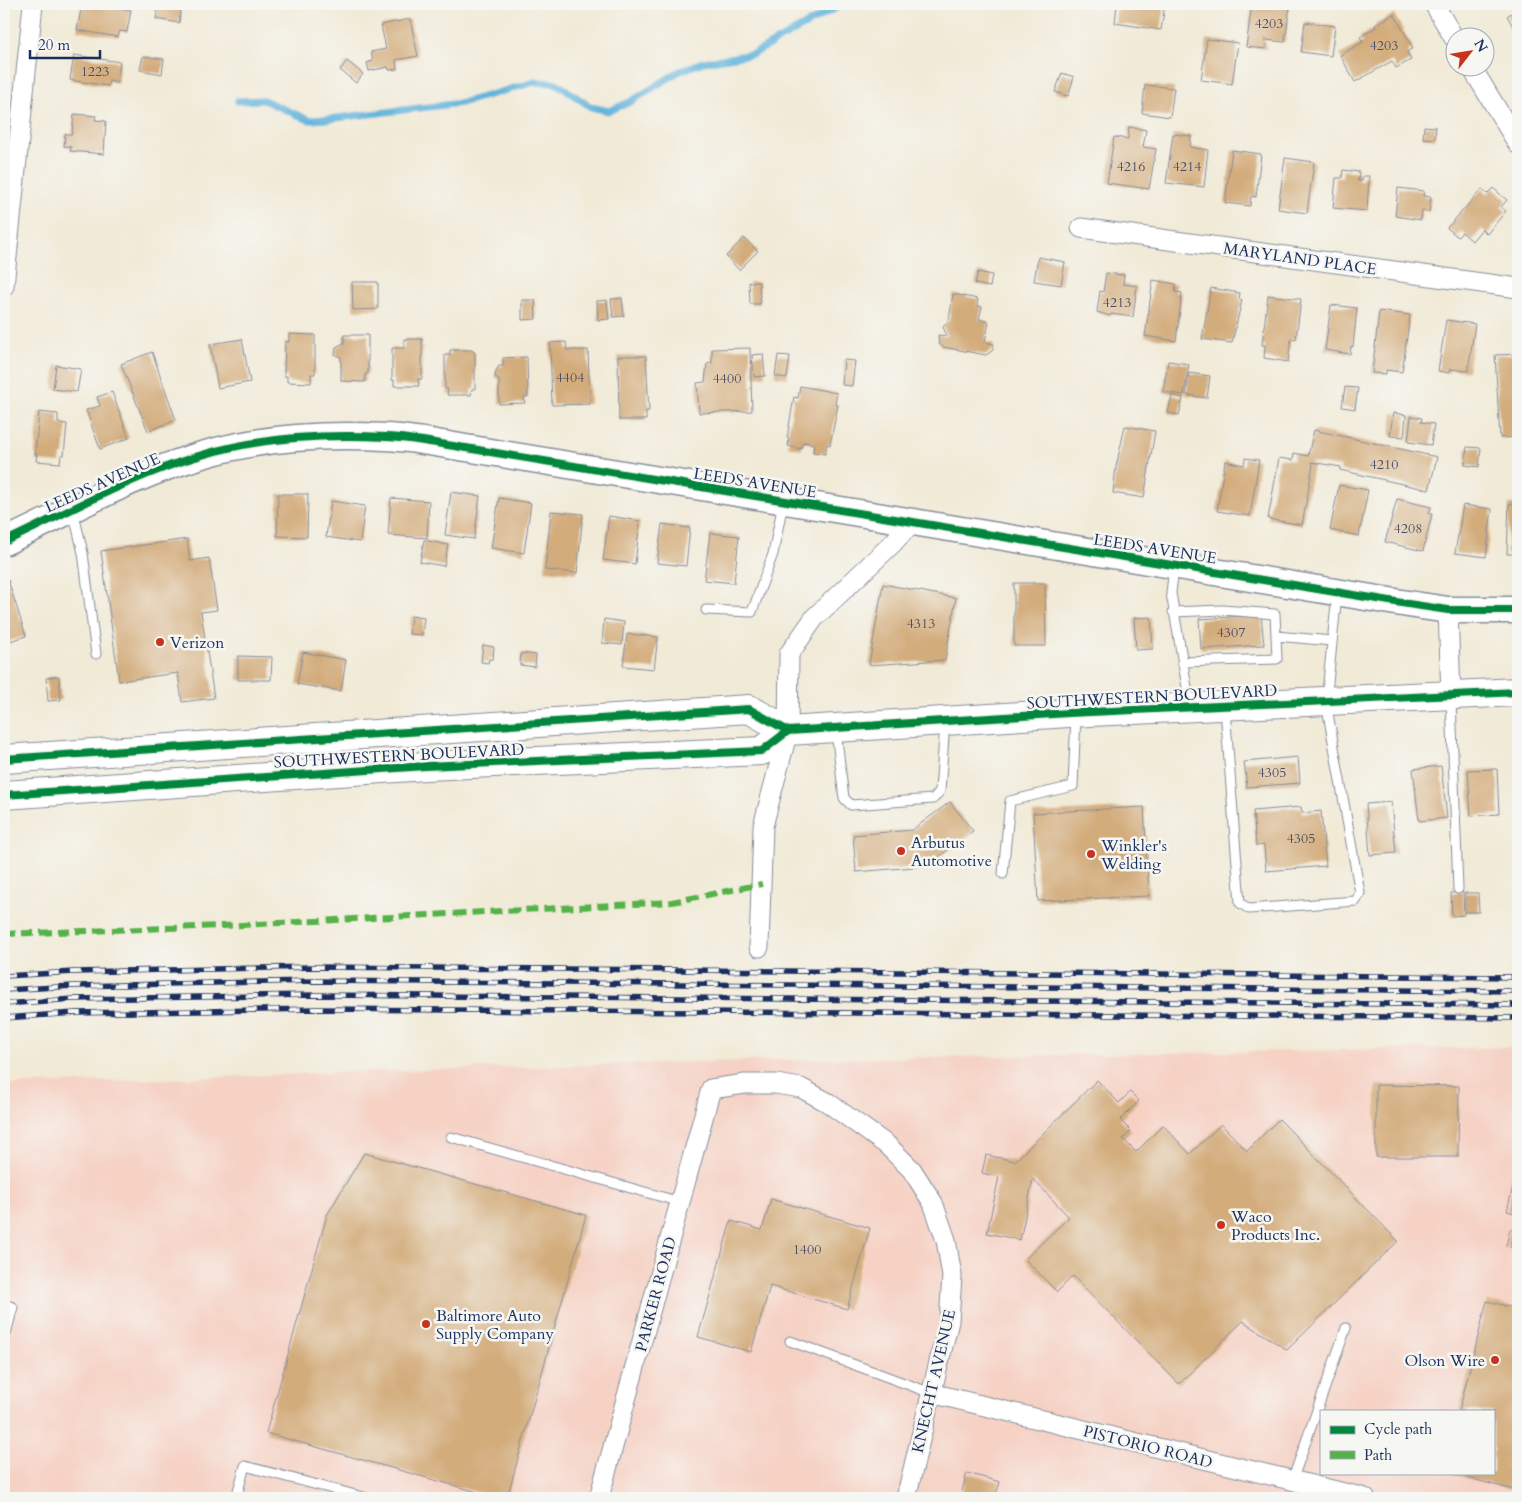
<svg xmlns="http://www.w3.org/2000/svg" width="1522" height="1502" viewBox="0 0 1522 1502" font-family="Cardo,serif">
<style>
.built{fill:#f6d2c5;fill-rule:evenodd}
.lines{fill:none;stroke-linecap:round;stroke-linejoin:round}
.stream{stroke:#60b3dc;stroke-width:7}
.building{fill:#d3ac7c}
.lane-casing{stroke:#868c9a;stroke-width:11}
.street-casing{stroke:#868c9a;stroke-width:21}
.secondary-casing{stroke:#868c9a;stroke-width:29}
.primary-casing{stroke:#868c9a;stroke-width:30}
.lane{stroke:#fff;stroke-width:9}
.street{stroke:#fff;stroke-width:19}
.secondary{stroke:#fff;stroke-width:26}
.primary{stroke:#fff;stroke-width:28}
.rail-casing{stroke:#1b2f5e;stroke-width:5.5}
.rail{stroke:#f6f6f2;stroke-width:4;stroke-dasharray:11;stroke-linecap:butt}
.quiet{stroke:#55b248;stroke-width:6;stroke-dasharray:12 6;stroke-linecap:butt}
.cycleway-casing{stroke:#f6f6f2;stroke-width:11}
.cycleway{stroke:#00873e;stroke-width:8}
.poi-dot{fill:#c8321e;stroke:#f6f6f2;stroke-width:2}
.labels{text-anchor:middle;stroke-width:5;stroke-linejoin:round;paint-order:stroke}
.number-label{font-size:14px;fill:#494e66}
.street-label{font-size:16px;fill:#1b2f5e;stroke:#f6f6f2}
.poi-label{font-size:16px;fill:#1b2f5e;stroke:#f6f6f2;text-anchor:start}
</style>
<rect width="100%" height="100%" fill="#f6f6f2"/>
<filter id="ink" filterUnits="userSpaceOnUse"><feTurbulence type="fractalNoise" baseFrequency=".02" numOctaves="2"/><feDisplacementMap in="SourceGraphic" scale="10" xChannelSelector="R" yChannelSelector="G"/><feConvolveMatrix kernelMatrix="1 2 1 2 8 2 1 2 1" color-interpolation-filters="sRGB"/></filter>
<filter id="wash" filterUnits="userSpaceOnUse"><feTurbulence type="fractalNoise" baseFrequency=".0096" numOctaves="4" result="noise"/><feDisplacementMap in="SourceGraphic" scale="20" xChannelSelector="R" yChannelSelector="G"/><feGaussianBlur stdDeviation="1.12" result="paint"/><feColorMatrix in="noise" values="0 0 0 0 0 0 0 0 0 0 0 0 0 0 0 0 0 1.4 0 .05"/><feComposite in="paint" operator="in"/></filter>
<g filter="url(#wash)">
<rect width="100%" height="100%" fill="#f1ead7"/>
<path class="built" d="M 1518,1047 L 1518,1498 L 4,1498 L 4,1085 L 351,1072 L 774,1060 ZM 1321,1411 L 1493,1411 L 1493,1473 L 1321,1473 Z"/>
<g class="lines">
<path class="stream" d="M 238,101 L 263,100 L 309,120 L 328,119 L 461,103 L 535,82 L 556,83 L 591,107 L 609,111 L 630,102 L 678,72 L 703,62 L 753,54 L 843,4"/>
</g>
<g id="blocks">
<path class="building" d="M 82,4 L 97,4 L 131,10 L 127,32 L 120,31 L 118,37 L 77,30 Z
M 1117,4 L 1165,4 L 1161,30 L 1115,23 Z
M 1252,4 L 1290,5 L 1285,42 L 1265,40 L 1266,49 L 1246,47 Z
M 158,5 L 181,8 L 179,23 L 156,19 Z
M 1518,9 L 1518,35 L 1507,16 Z
M 1394,14 L 1413,48 L 1407,52 L 1411,60 L 1396,68 L 1392,61 L 1355,82 L 1340,55 L 1363,42 L 1360,37 L 1376,27 L 1375,25 Z
M 410,19 L 418,56 L 396,60 L 397,69 L 389,70 L 388,67 L 369,71 L 367,63 L 373,61 L 371,52 L 386,49 L 381,25 Z
M 1305,22 L 1335,26 L 1331,56 L 1301,52 Z
M 1207,39 L 1238,43 L 1232,84 L 1201,80 Z
M 74,55 L 120,62 L 117,83 L 109,81 L 108,86 L 70,80 Z
M 143,56 L 164,59 L 162,74 L 140,70 Z
M 347,61 L 363,74 L 356,83 L 340,70 Z
M 1062,73 L 1074,77 L 1068,96 L 1055,92 Z
M 1145,85 L 1174,88 L 1170,117 L 1142,113 Z
M 74,114 L 96,116 L 95,120 L 106,121 L 104,154 L 70,151 L 71,147 L 64,146 L 65,134 L 72,134 Z
M 1424,126 L 1436,127 L 1435,139 L 1423,138 Z
M 1129,127 L 1146,130 L 1143,147 L 1156,149 L 1149,189 L 1107,183 L 1114,137 L 1128,139 Z
M 1173,134 L 1191,136 L 1190,147 L 1208,150 L 1204,187 L 1166,183 Z
M 1232,150 L 1261,154 L 1256,197 L 1251,196 L 1250,206 L 1225,203 Z
M 1285,158 L 1314,162 L 1307,213 L 1278,209 Z
M 1343,170 L 1359,172 L 1358,181 L 1362,181 L 1363,176 L 1369,176 L 1367,211 L 1333,208 L 1336,178 L 1342,178 Z
M 1398,188 L 1424,191 L 1423,196 L 1431,197 L 1429,212 L 1422,211 L 1421,220 L 1395,216 Z
M 1493,188 L 1507,200 L 1501,207 L 1506,211 L 1487,234 L 1482,229 L 1472,241 L 1462,232 L 1458,237 L 1447,228 L 1482,189 L 1487,194 Z
M 744,238 L 758,251 L 739,270 L 726,256 Z
M 1038,257 L 1065,262 L 1061,285 L 1034,281 Z
M 978,272 L 992,275 L 990,287 L 975,284 Z
M 1106,273 L 1124,275 L 1123,284 L 1137,286 L 1133,317 L 1111,314 L 1110,316 L 1097,312 L 1100,291 L 1103,292 Z
M 1153,280 L 1176,284 L 1175,292 L 1182,293 L 1176,341 L 1145,336 Z
M 352,282 L 378,282 L 378,309 L 353,310 Z
M 749,282 L 759,282 L 760,304 L 750,304 Z
M 1211,288 L 1240,293 L 1239,299 L 1242,300 L 1232,343 L 1202,339 Z
M 953,294 L 978,299 L 977,305 L 982,307 L 979,319 L 989,322 L 985,342 L 994,344 L 992,351 L 986,355 L 943,347 L 939,344 L 938,335 L 947,336 L 943,327 L 949,320 Z
M 1268,295 L 1301,299 L 1296,339 L 1291,338 L 1288,362 L 1264,358 L 1265,345 L 1262,345 Z
M 622,298 L 624,316 L 613,317 L 611,299 Z
M 522,300 L 535,300 L 536,319 L 522,320 Z
M 607,300 L 609,319 L 598,320 L 597,301 Z
M 1331,305 L 1357,308 L 1353,347 L 1351,346 L 1350,354 L 1325,350 Z
M 1379,311 L 1410,315 L 1402,372 L 1386,370 L 1386,374 L 1372,373 Z
M 1446,320 L 1475,324 L 1468,371 L 1450,369 L 1449,373 L 1438,371 Z
M 289,334 L 315,335 L 315,374 L 311,374 L 311,383 L 287,382 L 287,376 L 284,376 L 285,342 L 289,342 Z
M 344,335 L 368,335 L 368,374 L 365,374 L 365,382 L 341,381 L 341,357 L 335,355 L 336,347 L 344,343 Z
M 242,339 L 250,382 L 218,388 L 210,344 Z
M 404,339 L 422,339 L 422,379 L 418,379 L 419,386 L 394,386 L 394,380 L 392,380 L 392,348 L 404,348 Z
M 566,342 L 567,350 L 588,350 L 590,404 L 552,405 L 550,343 Z
M 750,348 L 752,411 L 699,413 L 697,383 L 705,382 L 707,364 L 712,363 L 712,349 Z
M 450,350 L 472,350 L 475,353 L 475,389 L 472,389 L 471,395 L 447,395 L 448,389 L 445,389 L 445,355 L 450,355 Z
M 152,352 L 176,420 L 148,431 L 121,364 Z
M 763,354 L 765,376 L 754,377 L 752,355 Z
M 1518,354 L 1518,437 L 1500,438 L 1495,355 Z
M 778,355 L 790,356 L 787,378 L 775,376 Z
M 618,356 L 646,356 L 649,411 L 646,411 L 646,420 L 619,420 Z
M 527,357 L 528,397 L 524,397 L 525,403 L 499,404 L 499,379 L 495,377 L 496,371 L 499,366 L 503,366 L 503,358 Z
M 844,360 L 855,361 L 852,386 L 842,385 Z
M 1168,361 L 1189,364 L 1184,395 L 1163,392 Z
M 56,365 L 81,369 L 77,392 L 53,389 Z
M 1189,373 L 1210,376 L 1207,398 L 1186,395 Z
M 800,386 L 837,393 L 835,404 L 838,405 L 830,445 L 827,444 L 825,454 L 813,452 L 814,444 L 803,442 L 801,449 L 788,446 L 789,439 L 787,438 L 794,397 L 798,398 Z
M 1345,387 L 1358,388 L 1355,409 L 1342,407 Z
M 112,392 L 129,438 L 100,449 L 86,410 L 100,406 L 97,397 Z
M 1172,395 L 1183,398 L 1179,415 L 1168,413 Z
M 39,412 L 58,414 L 58,423 L 67,424 L 64,455 L 61,455 L 60,463 L 36,461 L 37,454 L 35,454 Z
M 1393,413 L 1406,415 L 1404,437 L 1390,436 Z
M 1411,416 L 1422,418 L 1421,422 L 1434,424 L 1431,445 L 1408,442 Z
M 1125,426 L 1155,431 L 1144,498 L 1113,493 L 1116,467 Z
M 1314,430 L 1437,457 L 1429,490 L 1340,470 L 1341,467 L 1311,462 L 1313,465 L 1302,525 L 1268,519 L 1279,458 L 1293,460 L 1294,453 L 1308,456 Z
M 1467,447 L 1481,448 L 1479,467 L 1465,465 Z
M 1245,458 L 1259,460 L 1250,516 L 1217,511 L 1225,461 L 1244,465 Z
M 1339,485 L 1368,490 L 1359,536 L 1330,530 Z
M 451,492 L 480,496 L 474,539 L 445,535 Z
M 278,494 L 308,494 L 307,537 L 277,536 Z
M 391,498 L 429,501 L 427,538 L 388,535 Z
M 499,498 L 531,503 L 524,553 L 491,548 Z
M 1397,499 L 1431,507 L 1429,514 L 1432,514 L 1423,551 L 1385,542 Z
M 331,501 L 365,506 L 360,542 L 326,537 Z
M 1509,504 L 1518,504 L 1518,554 L 1507,554 Z
M 1463,505 L 1492,509 L 1486,557 L 1455,553 Z
M 551,511 L 583,514 L 577,573 L 545,570 Z
M 609,516 L 640,521 L 635,564 L 603,560 Z
M 662,524 L 690,528 L 686,566 L 657,563 Z
M 710,533 L 739,536 L 734,583 L 704,580 Z
M 187,539 L 190,561 L 209,558 L 217,610 L 201,612 L 214,698 L 182,702 L 178,673 L 119,681 L 101,551 Z
M 424,540 L 448,545 L 444,566 L 420,562 Z
M 8,580 L 26,636 L 4,643 L 4,581 Z
M 1014,583 L 1045,583 L 1046,646 L 1014,646 Z
M 883,584 L 956,598 L 945,660 L 869,665 Z
M 1261,615 L 1264,645 L 1201,649 L 1199,619 Z
M 411,616 L 424,618 L 422,635 L 409,634 Z
M 1151,617 L 1153,649 L 1136,650 L 1134,618 Z
M 604,619 L 624,622 L 622,645 L 602,643 Z
M 627,634 L 658,637 L 654,669 L 623,666 Z
M 483,645 L 494,647 L 493,659 L 489,659 L 488,663 L 481,662 Z
M 303,652 L 346,660 L 341,691 L 297,684 Z
M 521,653 L 536,655 L 535,667 L 520,665 Z
M 238,656 L 272,657 L 271,680 L 238,680 Z
M 56,676 L 59,677 L 61,700 L 48,701 L 46,678 Z
M 1298,757 L 1300,783 L 1247,787 L 1244,762 Z
M 1441,766 L 1447,818 L 1419,821 L 1413,769 Z
M 1497,769 L 1499,814 L 1471,816 L 1468,770 Z
M 950,802 L 973,831 L 927,866 L 856,872 L 853,835 L 912,830 Z
M 1391,802 L 1396,853 L 1370,855 L 1366,804 Z
M 1144,807 L 1149,896 L 1038,901 L 1033,813 Z
M 1301,807 L 1302,813 L 1321,811 L 1326,866 L 1266,871 L 1264,845 L 1256,846 L 1253,811 Z
M 1463,892 L 1464,915 L 1452,916 L 1451,893 Z
M 1465,893 L 1478,893 L 1479,912 L 1465,912 Z
M 1097,1080 L 1119,1103 L 1130,1092 L 1139,1101 L 1120,1120 L 1131,1131 L 1123,1139 L 1136,1152 L 1163,1125 L 1190,1154 L 1221,1124 L 1247,1151 L 1279,1119 L 1398,1241 L 1287,1350 L 1243,1321 L 1179,1384 L 1073,1276 L 1057,1292 L 1025,1259 L 1069,1217 L 1033,1179 L 1020,1240 L 987,1233 L 999,1177 L 982,1173 L 986,1155 L 1015,1161 Z
M 1376,1085 L 1459,1086 L 1458,1157 L 1376,1157 Z
M 364,1153 L 586,1215 L 507,1498 L 499,1498 L 266,1433 L 327,1215 Z
M 1518,1166 L 1518,1214 L 1507,1211 Z
M 771,1199 L 870,1228 L 847,1309 L 770,1286 L 751,1352 L 698,1337 L 731,1221 L 762,1230 Z
M 1510,1229 L 1518,1231 L 1518,1249 L 1506,1246 Z
M 1487,1301 L 1518,1309 L 1518,1491 L 1453,1474 L 1493,1473 L 1493,1411 L 1459,1411 Z
M 967,1473 L 1000,1482 L 995,1498 L 960,1498 Z"/>
</g>
</g>
<g filter="url(#ink)">
<use href="#blocks" fill-opacity="0" stroke="#868c9a" stroke-width="1"/>
<g class="lines">
<g class="lane-casing">
<path id="lane" d="M 73,510 L 83,553 L 96,654
M 1174,567 L 1171,593 L 1190,705
M 706,610 L 752,612 L 773,554 L 783,503
M 1173,612 L 1223,610 L 1275,614 L 1276,636 L 1332,641
M 1182,662 L 1277,659 L 1276,636
M 1451,699 L 1458,889
M 1225,709 L 1240,903 L 1249,909 L 1356,901 L 1360,893 L 1326,702 L 1337,594
M 836,731 L 844,798 L 851,805 L 933,799 L 940,791 L 945,723
M 1003,874 L 1010,801 L 1073,786 L 1076,716
M 451,1137 L 680,1202
M 4,1304 L 13,1307 L 4,1341
M 790,1341 L 931,1393
M 1292,1481 L 1346,1328
M 236,1498 L 245,1466 L 367,1498"/>
</g>
<g class="street-casing">
<path id="street" d="M 1434,4 L 1454,38
M 1472,68 L 1518,144
M 1081,228 L 1518,288
M 4,286 L 33,4
M 1448,610 L 1451,696
M 759,947 L 763,826 L 788,731 L 789,654 L 815,617 L 892,544 L 912,522
M 931,1393 L 1365,1498
M 599,1498 L 711,1089 L 745,1084 L 776,1084 L 801,1088 L 827,1102 L 887,1145 L 912,1170 L 933,1203 L 946,1240 L 952,1276 L 949,1321 L 906,1498"/>
</g>
<g class="secondary-casing">
<path id="secondary" d="M 4,542 C 69,512 133,475 202,455 C 261,437 325,434 386,437 C 413,438 439,444 466,448 L 1408,604 L 1448,610 L 1518,610"/>
</g>
<g class="primary-casing">
<path id="primary" d="M 4,759 L 749,709 L 788,731 L 1069,713 L 1518,692
M 4,795 L 426,766 L 762,751 L 788,731"/>
</g>
<use href="#lane" class="lane"/>
<use href="#street" class="street"/>
<use href="#secondary" class="secondary"/>
<use href="#primary" class="primary"/>
<g class="rail-casing">
<path id="rail" d="M 4,976 L 74,972 L 314,967 L 1518,977
M 4,990 L 74,986 L 314,981 L 1518,991
M 4,1004 L 74,999 L 315,995 L 1518,1005
M 4,1018 L 75,1013 L 316,1009 L 1518,1018"/>
</g>
<use href="#rail" class="rail"/>
<path class="quiet" d="M 4,934 L 223,926 L 672,902 L 762,884"/>
<g class="cycleway-casing">
<path id="cycleway" d="M 4,542 C 69,512 133,475 202,455 C 261,437 325,434 386,437 C 413,438 439,444 466,448 L 1408,604 L 1448,610 L 1518,610
M 4,759 L 749,709 L 788,731 L 1069,713 L 1518,692
M 4,795 L 426,766 L 762,751 L 788,731"/>
</g>
<use href="#cycleway" class="cycleway"/>
</g>
</g>
<g class="poi-dot">
<circle cx="160" cy="642" r="5"/>
<circle cx="901" cy="851" r="5"/>
<circle cx="1091" cy="854" r="5"/>
<circle cx="1221" cy="1225" r="5"/>
<circle cx="426" cy="1324" r="5"/>
<circle cx="1495" cy="1360" r="5"/>
</g>
<g class="labels">
<g class="number-label">
<text x="1269" y="28">4203</text>
<text x="1384" y="50">4203</text>
<text x="95" y="76">1223</text>
<text x="1131" y="171">4216</text>
<text x="1187" y="171">4214</text>
<text x="1117" y="307">4213</text>
<text x="570" y="382">4404</text>
<text x="727" y="383">4400</text>
<text x="1384" y="469">4210</text>
<text x="1408" y="533">4208</text>
<text x="921" y="628">4313</text>
<text x="1231" y="637">4307</text>
<text x="1272" y="777">4305</text>
<text x="1301" y="843">4305</text>
<text x="807" y="1254">1400</text>
</g>
<g class="street-label">
<text transform="translate(1300 258) rotate(8)" y="6">MARYLAND PLACE</text>
<text transform="translate(102 482) rotate(-24)" y="6">LEEDS AVENUE</text>
<text transform="translate(755 482) rotate(9)" y="6">LEEDS AVENUE</text>
<text transform="translate(1155 548) rotate(9)" y="6">LEEDS AVENUE</text>
<text transform="translate(1152 696) rotate(-3)" y="6">SOUTHWESTERN BOULEVARD</text>
<text transform="translate(399 755) rotate(-3)" y="6">SOUTHWESTERN BOULEVARD</text>
<text transform="translate(655 1294) rotate(-75)" y="6">PARKER ROAD</text>
<text transform="translate(933 1381) rotate(-77)" y="6">KNECHT AVENUE</text>
<text transform="translate(1148 1446) rotate(14)" y="6">PISTORIO ROAD</text>
</g>
<g class="poi-label">
<text x="170" y="648">Verizon</text>
<text x="911" y="848">Arbutus<tspan x="911" dy="18">Automotive</tspan></text>
<text x="1101" y="851">Winkler's<tspan x="1101" dy="18">Welding</tspan></text>
<text x="1231" y="1222">Waco<tspan x="1231" dy="18">Products Inc.</tspan></text>
<text x="436" y="1321">Baltimore Auto<tspan x="436" dy="18">Supply Company</tspan></text>
<text x="1485" y="1366" text-anchor="end">Olson Wire</text>
</g>
</g>
<rect width="1522" height="1502" fill="none" stroke="#f6f6f2" stroke-width="20"/>
<rect x="1320" y="1410" width="175" height="65" fill="#f6f6f2" stroke="#9ea6b7"/>
<rect x="1330" y="1426" width="25" height="8" fill="#00873e" stroke="#9ea6b7"/>
<text x="1364" y="1434" font-size="15" fill="#1b2f5e">Cycle path</text>
<rect x="1330" y="1451" width="25" height="8" fill="#55b248" stroke="#9ea6b7"/>
<text x="1364" y="1460" font-size="15" fill="#1b2f5e">Path</text>
<g transform="translate(1470 52) rotate(59)"><circle r="24" fill="#f6f6f2" stroke="#9ea6b7"/>
<path d="M0-4L9 19L0 12L-9 19Z" fill="#c8321e"/>
<text y="-8" font-size="14" font-weight="bold" text-anchor="middle" fill="#1b2f5e">N</text>
</g>
<path d="M30 50v8h70v-8" fill="none" stroke="#1b2f5e" stroke-width="2.5"/>
<text x="38" y="50" font-size="15" fill="#1b2f5e" stroke="#f6f6f2" stroke-width="4" paint-order="stroke">20 m</text>
</svg>
